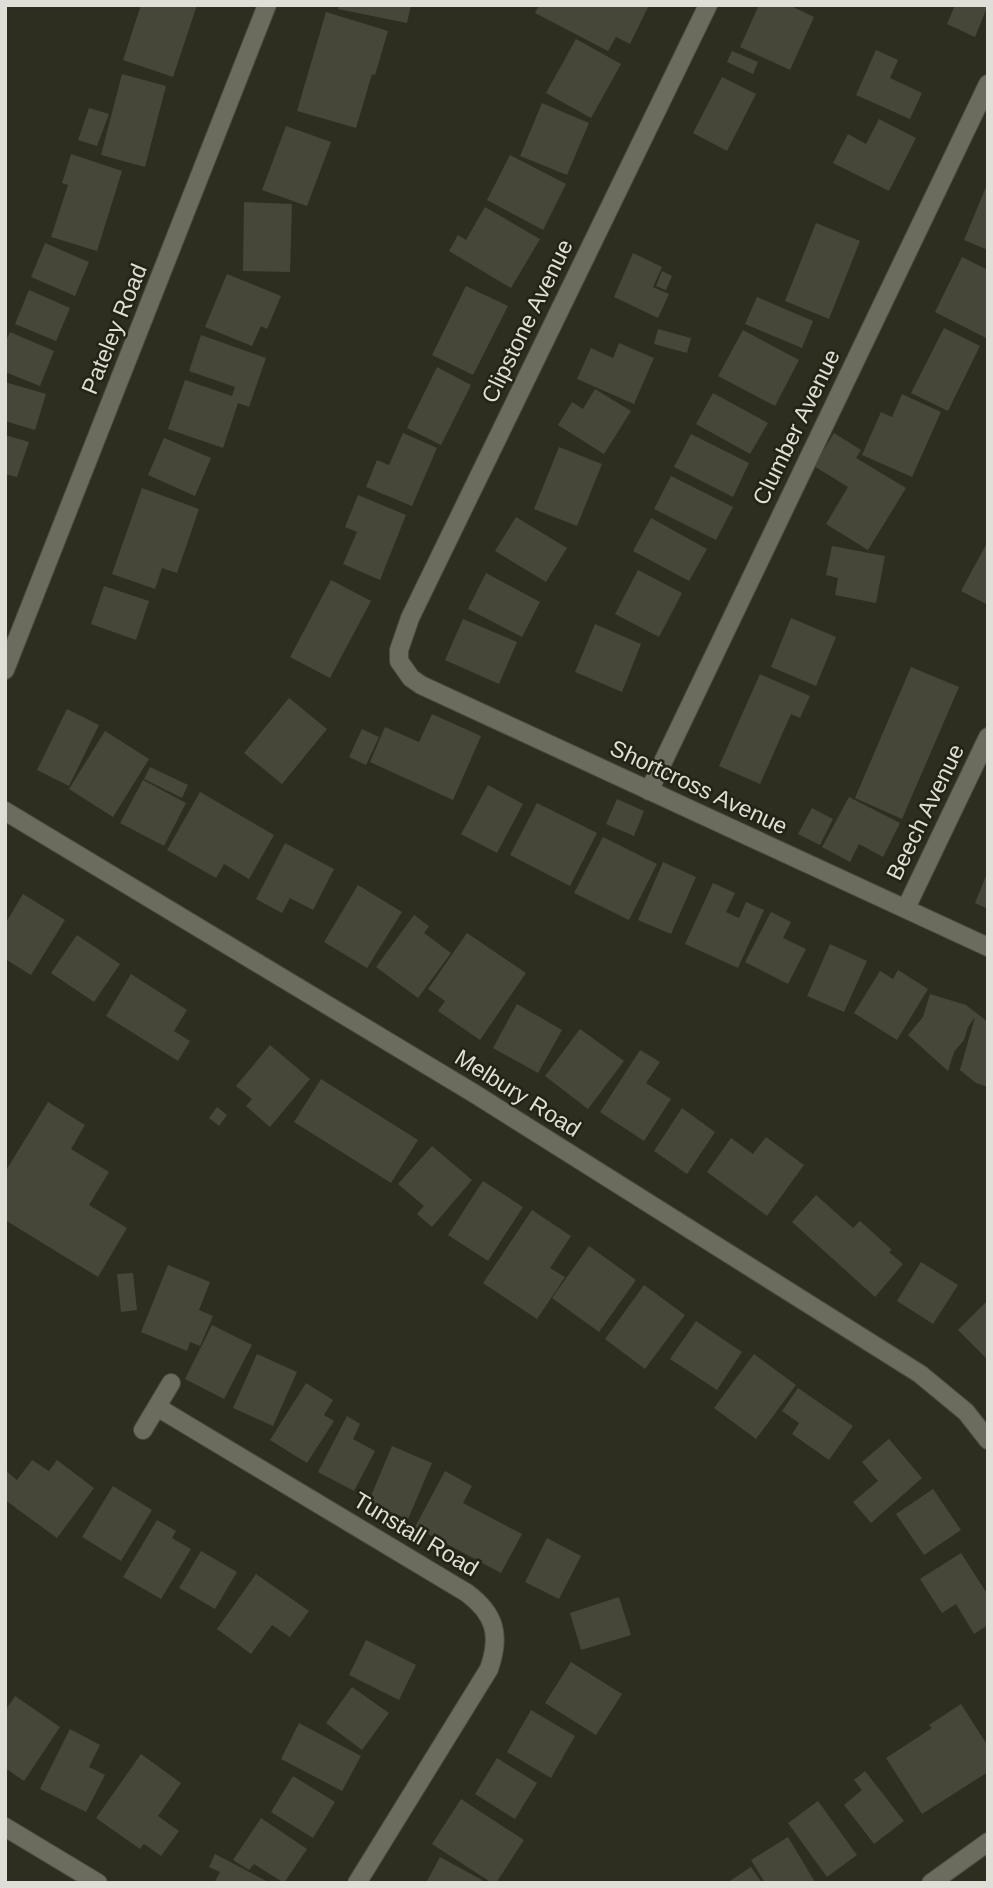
<svg xmlns="http://www.w3.org/2000/svg" width="993" height="1888" viewBox="0 0 993 1888" font-family="Arial,sans-serif">
<style>
.building{fill:#474739}
.lines{fill:none;stroke-linecap:round;stroke-linejoin:round}
.minor-casing{stroke:#4a4a3f;stroke-width:20}
.minor{stroke:#6b6c5d;stroke-width:18}
.labels{text-anchor:middle;stroke-width:5;stroke-linejoin:round;paint-order:stroke}
.street-label{font-size:23px;fill:#dfdfd7;stroke:#232316}
</style>
<rect width="100%" height="100%" fill="#2d2d20"/>
<path class="building" d="M 141,5 L 197,5 L 173,77 L 123,60 Z
M 339,5 L 411,5 L 407,23 L 338,9 Z
M 539,5 L 649,5 L 630,44 L 616,37 L 608,51 L 535,13 Z
M 759,5 L 789,5 L 814,17 L 790,70 L 740,47 Z
M 955,5 L 988,5 L 975,37 L 947,24 Z
M 326,12 L 388,31 L 375,75 L 372,74 L 356,128 L 297,111 Z
M 576,39 L 621,64 L 591,118 L 546,93 Z
M 876,50 L 898,60 L 890,78 L 922,93 L 910,119 L 856,95 Z
M 732,51 L 758,62 L 753,74 L 727,62 Z
M 122,74 L 166,86 L 145,167 L 101,155 Z
M 722,77 L 756,94 L 727,151 L 693,133 Z
M 542,103 L 589,123 L 567,175 L 520,156 Z
M 89,108 L 109,114 L 97,146 L 78,140 Z
M 879,119 L 916,138 L 889,191 L 833,163 L 848,134 L 866,144 Z
M 286,126 L 331,142 L 307,206 L 262,190 Z
M 71,154 L 122,171 L 97,251 L 51,237 L 68,185 L 62,183 Z
M 510,155 L 566,184 L 543,230 L 487,200 Z
M 988,182 L 988,250 L 964,240 Z
M 244,202 L 292,204 L 290,272 L 243,271 Z
M 485,207 L 540,239 L 511,288 L 449,251 L 458,235 L 466,240 Z
M 816,223 L 860,241 L 829,319 L 785,301 Z
M 45,243 L 89,262 L 75,296 L 31,277 Z
M 633,253 L 662,267 L 653,287 L 669,294 L 658,318 L 614,297 Z
M 962,257 L 988,270 L 986,338 L 935,312 Z
M 662,271 L 672,276 L 666,290 L 656,286 Z
M 227,274 L 281,296 L 267,329 L 261,326 L 252,346 L 205,327 Z
M 466,286 L 508,306 L 473,375 L 432,355 Z
M 29,290 L 70,308 L 56,341 L 15,324 Z
M 757,297 L 813,321 L 802,348 L 745,324 Z
M 944,328 L 980,346 L 948,411 L 911,393 Z
M 658,329 L 691,338 L 687,353 L 654,344 Z
M 743,330 L 799,360 L 775,406 L 718,376 Z
M 10,332 L 54,351 L 40,386 L 5,372 L 5,343 Z
M 201,335 L 266,358 L 249,407 L 238,403 L 223,448 L 168,429 L 185,380 L 232,396 L 235,387 L 189,371 Z
M 619,343 L 654,358 L 634,404 L 577,379 L 591,348 L 613,358 Z
M 437,367 L 471,385 L 441,445 L 407,428 Z
M 5,382 L 46,394 L 35,430 L 5,421 Z
M 595,389 L 631,411 L 604,454 L 558,425 L 572,402 L 583,409 Z
M 713,393 L 768,423 L 750,454 L 696,424 Z
M 902,394 L 941,412 L 912,477 L 862,455 L 881,412 L 892,417 Z
M 403,433 L 437,448 L 412,506 L 366,487 L 377,460 L 389,465 Z
M 834,433 L 861,450 L 856,458 L 906,488 L 868,550 L 826,524 L 848,487 L 814,466 Z
M 691,434 L 749,463 L 733,497 L 674,467 Z
M 5,435 L 29,442 L 17,477 L 5,474 Z
M 164,438 L 211,458 L 195,496 L 148,475 Z
M 559,447 L 602,464 L 577,526 L 534,509 Z
M 671,476 L 733,507 L 716,540 L 654,509 Z
M 142,488 L 199,509 L 177,573 L 162,568 L 155,589 L 112,574 Z
M 358,495 L 406,515 L 380,580 L 343,564 L 357,532 L 345,527 Z
M 516,517 L 567,548 L 546,582 L 495,551 Z
M 651,518 L 707,549 L 689,581 L 633,551 Z
M 988,541 L 988,599 L 986,604 L 961,591 Z
M 832,546 L 885,556 L 876,603 L 835,595 L 838,578 L 826,575 Z
M 638,570 L 682,593 L 659,637 L 615,614 Z
M 486,573 L 540,602 L 522,637 L 468,609 Z
M 331,580 L 371,601 L 330,678 L 290,657 Z
M 104,586 L 149,601 L 136,640 L 91,624 Z
M 791,618 L 836,637 L 816,686 L 771,667 Z
M 463,619 L 517,642 L 499,684 L 445,660 Z
M 595,624 L 641,644 L 622,692 L 575,672 Z
M 911,667 L 959,687 L 902,819 L 855,798 Z
M 760,674 L 810,696 L 800,718 L 791,714 L 760,784 L 719,766 Z
M 289,698 L 327,729 L 282,784 L 244,753 Z
M 67,709 L 99,725 L 69,786 L 37,770 Z
M 432,714 L 481,736 L 453,800 L 370,762 L 385,727 L 419,742 Z
M 362,729 L 379,737 L 366,765 L 349,757 Z
M 105,731 L 149,759 L 113,817 L 69,789 Z
M 150,767 L 188,785 L 182,798 L 144,779 Z
M 143,780 L 186,803 L 164,846 L 120,823 Z
M 488,785 L 523,804 L 497,853 L 461,834 Z
M 200,792 L 274,835 L 249,879 L 224,864 L 216,878 L 167,850 Z
M 849,797 L 900,823 L 883,857 L 859,844 L 850,862 L 822,847 Z
M 617,799 L 644,811 L 634,836 L 606,824 Z
M 537,803 L 597,833 L 570,886 L 510,855 Z
M 812,808 L 833,819 L 820,845 L 798,834 Z
M 603,837 L 657,864 L 629,920 L 574,893 Z
M 285,843 L 334,869 L 313,910 L 290,898 L 282,913 L 256,899 Z
M 663,862 L 696,877 L 671,934 L 638,920 Z
M 988,871 L 988,909 L 975,903 Z
M 713,883 L 735,893 L 726,912 L 739,918 L 746,902 L 764,910 L 738,968 L 685,944 Z
M 358,885 L 402,912 L 367,968 L 324,942 Z
M 23,894 L 65,920 L 31,975 L 5,959 L 5,924 Z
M 771,912 L 791,922 L 783,938 L 806,949 L 788,984 L 745,962 Z
M 414,915 L 429,926 L 424,933 L 451,953 L 418,998 L 376,967 Z
M 467,933 L 526,973 L 480,1040 L 438,1011 L 445,1001 L 428,989 Z
M 77,935 L 120,964 L 94,1002 L 51,973 Z
M 830,944 L 867,961 L 844,1012 L 807,996 Z
M 898,970 L 928,989 L 897,1040 L 854,1013 L 880,971 L 893,979 Z
M 131,974 L 187,1010 L 174,1031 L 190,1041 L 178,1061 L 106,1016 Z
M 930,994 L 966,1005 L 988,1022 L 988,1087 L 976,1083 L 960,1070 L 975,1017 L 968,1027 L 964,1040 L 954,1052 L 948,1071 L 908,1035 L 923,1017 Z
M 517,1004 L 562,1030 L 538,1073 L 493,1048 Z
M 580,1029 L 624,1061 L 588,1109 L 545,1076 Z
M 270,1045 L 310,1079 L 270,1127 L 246,1106 L 252,1099 L 236,1086 Z
M 640,1050 L 660,1062 L 646,1083 L 671,1099 L 644,1141 L 600,1112 Z
M 321,1079 L 418,1140 L 391,1183 L 294,1122 Z
M 48,1102 L 85,1125 L 71,1149 L 109,1172 L 89,1205 L 127,1228 L 98,1277 L 5,1220 L 5,1172 Z
M 217,1107 L 227,1115 L 219,1126 L 209,1118 Z
M 682,1108 L 715,1132 L 687,1174 L 654,1151 Z
M 766,1137 L 804,1165 L 767,1216 L 707,1172 L 731,1138 L 753,1154 Z
M 432,1146 L 472,1180 L 432,1227 L 417,1214 L 424,1206 L 398,1184 Z
M 483,1181 L 523,1207 L 488,1261 L 448,1235 Z
M 816,1195 L 853,1228 L 860,1221 L 892,1250 L 889,1252 L 903,1264 L 875,1297 L 792,1222 Z
M 532,1210 L 571,1236 L 550,1268 L 565,1277 L 537,1319 L 483,1283 Z
M 589,1246 L 636,1280 L 599,1332 L 552,1298 Z
M 921,1262 L 958,1285 L 933,1324 L 897,1301 Z
M 168,1265 L 210,1282 L 199,1310 L 213,1316 L 200,1346 L 190,1342 L 187,1351 L 141,1332 Z
M 133,1273 L 137,1310 L 121,1312 L 117,1274 Z
M 644,1285 L 685,1315 L 645,1369 L 605,1339 Z
M 988,1300 L 988,1360 L 958,1330 Z
M 696,1321 L 742,1352 L 717,1390 L 670,1359 Z
M 212,1325 L 252,1345 L 224,1399 L 185,1379 Z
M 257,1354 L 297,1372 L 273,1426 L 233,1408 Z
M 754,1354 L 796,1385 L 756,1439 L 714,1408 Z
M 306,1383 L 333,1400 L 324,1415 L 334,1421 L 307,1463 L 270,1440 Z
M 798,1388 L 853,1426 L 829,1460 L 792,1434 L 799,1423 L 782,1411 Z
M 347,1416 L 360,1424 L 353,1439 L 375,1451 L 354,1491 L 318,1472 Z
M 889,1439 L 922,1478 L 871,1523 L 853,1502 L 878,1481 L 862,1462 Z
M 392,1446 L 432,1463 L 408,1519 L 368,1503 Z
M 32,1460 L 49,1471 L 57,1460 L 94,1488 L 57,1538 L 5,1500 L 5,1470 L 17,1480 Z
M 445,1471 L 472,1486 L 463,1503 L 522,1534 L 501,1573 L 415,1527 Z
M 113,1486 L 152,1510 L 121,1561 L 82,1537 Z
M 933,1489 L 961,1530 L 924,1555 L 896,1514 Z
M 157,1520 L 176,1531 L 172,1538 L 191,1549 L 161,1599 L 123,1577 Z
M 547,1538 L 581,1556 L 559,1599 L 525,1582 Z
M 201,1551 L 237,1572 L 215,1609 L 179,1588 Z
M 961,1553 L 988,1595 L 988,1625 L 974,1634 L 956,1604 L 942,1613 L 920,1579 Z
M 256,1574 L 309,1611 L 290,1637 L 272,1625 L 251,1654 L 217,1629 Z
M 619,1597 L 631,1635 L 581,1650 L 570,1613 Z
M 366,1640 L 416,1665 L 399,1700 L 349,1675 Z
M 571,1662 L 622,1694 L 596,1735 L 545,1703 Z
M 352,1687 L 389,1713 L 362,1750 L 326,1723 Z
M 15,1696 L 60,1727 L 24,1781 L 5,1768 L 5,1711 Z
M 961,1704 L 988,1746 L 988,1772 L 922,1814 L 886,1758 L 932,1728 L 929,1725 Z
M 531,1710 L 575,1736 L 551,1778 L 507,1752 Z
M 299,1723 L 361,1756 L 342,1791 L 281,1759 Z
M 70,1729 L 100,1745 L 89,1767 L 105,1775 L 86,1812 L 40,1789 Z
M 141,1754 L 181,1783 L 158,1816 L 179,1831 L 161,1856 L 144,1844 L 140,1849 L 96,1818 Z
M 497,1758 L 537,1783 L 515,1819 L 475,1794 Z
M 865,1771 L 904,1821 L 874,1844 L 844,1805 L 862,1790 L 854,1780 Z
M 293,1776 L 335,1802 L 313,1838 L 271,1812 Z
M 461,1799 L 524,1840 L 496,1883 L 492,1883 L 432,1844 Z
M 818,1801 L 857,1855 L 827,1877 L 788,1823 Z
M 261,1818 L 307,1849 L 284,1883 L 254,1864 L 249,1870 L 233,1860 Z
M 788,1837 L 815,1882 L 813,1883 L 765,1883 L 751,1860 Z
M 215,1854 L 270,1883 L 214,1883 L 220,1872 L 209,1867 Z
M 440,1857 L 482,1880 L 481,1883 L 426,1883 Z
M 751,1867 L 762,1883 L 727,1883 Z"/>
<g class="lines">
<g class="minor-casing">
<path id="minor" d="M 708,5 L 410,618 L 399,650 L 399,661 L 411,678 L 421,685 L 988,947
M 5,670 L 267,5
M 649,791 L 988,84
M 5,811 L 475,1094 L 920,1374 L 966,1412 L 988,1440
M 906,908 L 988,737
M 157,1407 L 467,1593 C 495,1614 501,1635 489,1669 L 357,1883
M 143,1430 L 171,1383
M 5,1827 L 98,1883
M 931,1883 L 988,1842"/>
</g>
<use href="#minor" class="minor"/>
</g>
<g class="labels">
<g class="street-label">
<text transform="translate(527 321) rotate(-64)" y="8">Clipstone Avenue</text>
<text transform="translate(114 329) rotate(-68)" y="8">Pateley Road</text>
<text transform="translate(796 427) rotate(-64)" y="8">Clumber Avenue</text>
<text transform="translate(699 787) rotate(25)" y="8">Shortcross Avenue</text>
<text transform="translate(925 812) rotate(-64)" y="8">Beech Avenue</text>
<text transform="translate(518 1093) rotate(32)" y="8">Melbury Road</text>
<text transform="translate(416 1534) rotate(31)" y="8">Tunstall Road</text>
</g>
</g>
<rect width="993" height="1888" fill="none" stroke="#dfdfd7" stroke-width="14"/>
</svg>
